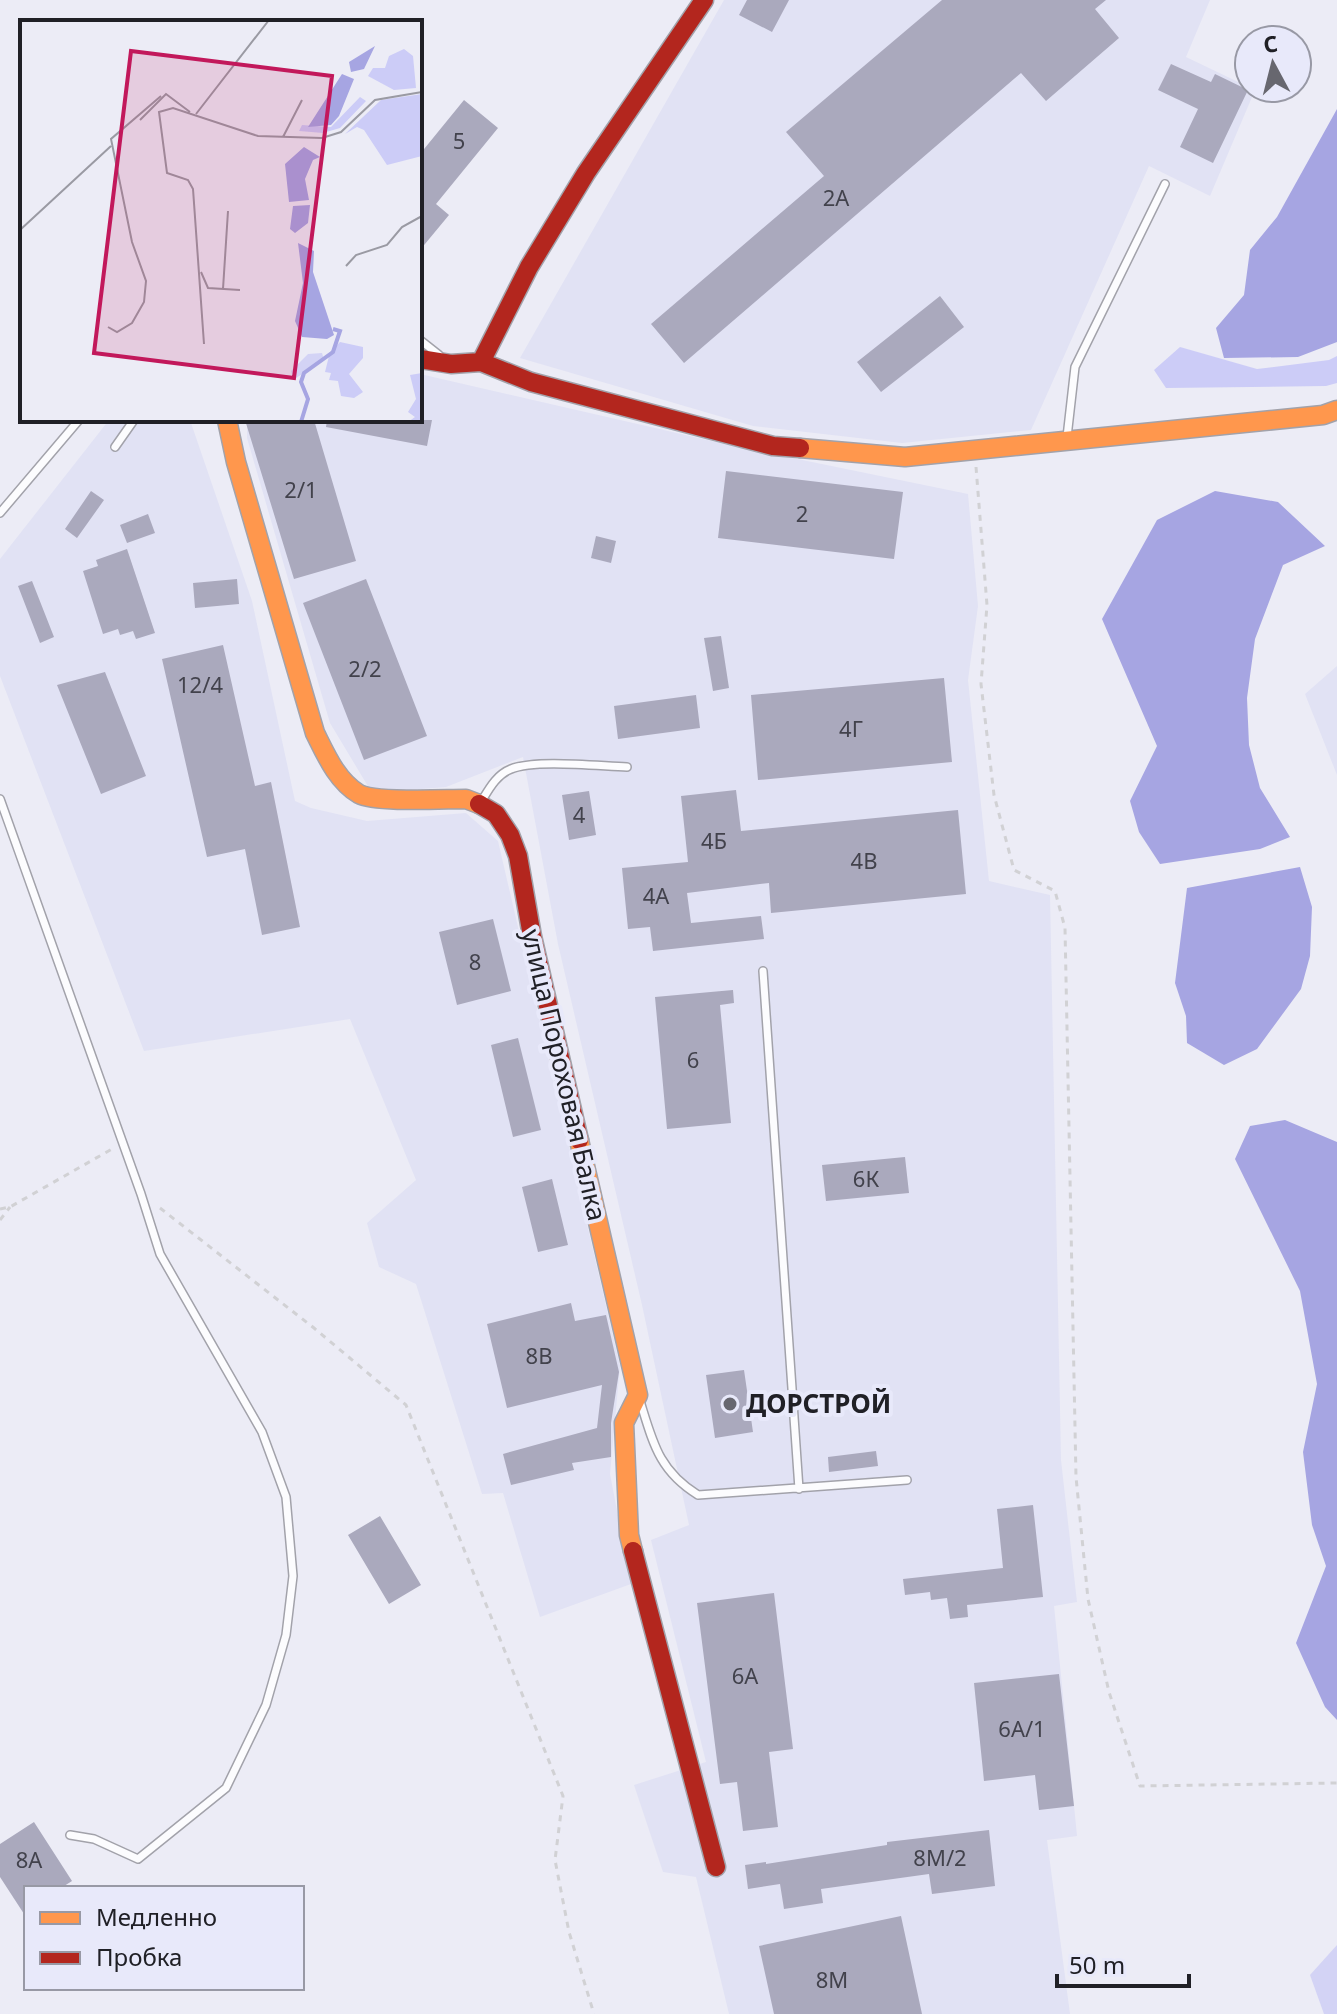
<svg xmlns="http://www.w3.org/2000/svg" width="1337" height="2014" viewBox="0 0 1337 2014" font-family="'Noto Sans',sans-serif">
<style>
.built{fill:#e1e2f4}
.green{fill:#d3d3f5}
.forest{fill:#ccccf7}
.water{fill:#a6a5e2}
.building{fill:#aaa9bd}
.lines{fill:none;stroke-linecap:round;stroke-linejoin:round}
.lane-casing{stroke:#a2a2aa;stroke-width:10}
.slow-casing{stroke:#a2a2aa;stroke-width:21}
.jam-casing{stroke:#a2a2aa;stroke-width:21}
.path{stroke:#d1d1d4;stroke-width:3;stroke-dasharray:6 6;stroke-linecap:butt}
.lane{stroke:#fcfcfe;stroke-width:7}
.slow{stroke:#ff974d;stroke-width:18}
.jam{stroke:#b3261e;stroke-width:18}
.poi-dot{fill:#67676f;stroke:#e8e9fa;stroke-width:3}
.labels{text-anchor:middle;stroke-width:8;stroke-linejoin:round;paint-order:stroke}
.number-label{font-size:22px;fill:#42424c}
.street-label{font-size:26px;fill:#202026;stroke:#e8e9fa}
.poi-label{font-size:26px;font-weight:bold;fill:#202026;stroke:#e8e9fa;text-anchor:start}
.inset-river{fill:none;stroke:#a6a5e2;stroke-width:4}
.inset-road{fill:none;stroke:#9a9aa3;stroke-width:2}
.view{fill:#c2185b;fill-opacity:0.15;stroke:#c2185b;stroke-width:4}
.inset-edge{fill:none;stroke:#202026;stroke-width:4}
</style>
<rect width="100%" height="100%" fill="#ececf6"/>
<path class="built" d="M 724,0 L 1210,0 L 1186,57 L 1255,90 L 1210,196 L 1149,166 L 1031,430 L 902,443 L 753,426 L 520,358 Z
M 420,374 L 729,445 L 968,494 L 978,606 L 968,680 L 989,881 L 1050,895 L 1061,1460 L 1077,1602 L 1054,1606 L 1077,1836 L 1047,1840 L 1070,2014 L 729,2014 L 696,1877 L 663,1872 L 634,1785 L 706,1762 L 651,1540 L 689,1525 L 642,1305 L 558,944 L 523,757 L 446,787 L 372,793 L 330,723 L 247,438 L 247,420 L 420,420 Z
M 109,420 L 190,420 L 252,601 L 295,801 L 311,808 L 367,821 L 466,813 L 498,841 L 620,1366 L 610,1474 L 631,1584 L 540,1617 L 503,1493 L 482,1494 L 416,1284 L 379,1267 L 367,1223 L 416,1180 L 350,1019 L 144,1051 L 0,676 L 0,559 Z
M 1337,666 L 1337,775 L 1305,694 Z"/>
<path class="green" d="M 1337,1945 L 1337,2014 L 1324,2014 L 1310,1975 Z"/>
<path class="forest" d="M 1180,347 L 1257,369 L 1329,360 L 1337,356 L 1337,383 L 1326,386 L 1166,388 L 1154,370 Z"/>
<path class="water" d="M 1337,109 L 1337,342 L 1298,357 L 1224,358 L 1216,328 L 1244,295 L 1250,250 L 1277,217 Z
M 1215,491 L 1278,502 L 1325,546 L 1283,565 L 1255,639 L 1247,698 L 1249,745 L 1260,788 L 1290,837 L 1260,849 L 1160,864 L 1139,832 L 1130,801 L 1157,746 L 1102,619 L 1157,520 Z
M 1300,867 L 1312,907 L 1310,956 L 1301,989 L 1257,1049 L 1224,1065 L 1187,1043 L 1186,1016 L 1175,983 L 1187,888 Z
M 1285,1120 L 1337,1142 L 1337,1720 L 1325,1707 L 1296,1643 L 1326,1566 L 1312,1525 L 1303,1452 L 1317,1384 L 1300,1291 L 1235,1159 L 1250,1126 Z"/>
<path class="building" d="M 747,0 L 789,0 L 772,32 L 739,15 Z
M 942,0 L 1106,0 L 1095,9 L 1119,38 L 1046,101 L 1021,73 L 684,363 L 651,324 L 824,176 L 786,132 Z
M 1171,64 L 1211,82 L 1215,74 L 1248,90 L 1213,163 L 1180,147 L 1198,109 L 1158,90 Z
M 464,100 L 498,128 L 436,204 L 449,215 L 420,250 L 420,154 Z
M 940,296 L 964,327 L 881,392 L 857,362 Z
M 245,420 L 314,420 L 356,561 L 294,579 Z
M 327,420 L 432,420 L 427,446 L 326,427 Z
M 726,471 L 903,492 L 894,559 L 718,538 Z
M 91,491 L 104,500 L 77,538 L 65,529 Z
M 148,514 L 155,533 L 127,543 L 120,525 Z
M 596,536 L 616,541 L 611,563 L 591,558 Z
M 127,549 L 155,633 L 136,639 L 133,631 L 120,635 L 118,629 L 103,634 L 83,571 L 98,566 L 96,560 Z
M 237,579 L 239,604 L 195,608 L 193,583 Z
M 366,579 L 427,736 L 364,760 L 303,603 Z
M 32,581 L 54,637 L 40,643 L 18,586 Z
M 721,636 L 729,688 L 713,691 L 704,638 Z
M 223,645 L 255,786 L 271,782 L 300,927 L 262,935 L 245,849 L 207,857 L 162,659 Z
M 105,672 L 146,776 L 101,794 L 57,685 Z
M 944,678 L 952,762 L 758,780 L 751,695 Z
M 696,695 L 700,728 L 618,739 L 614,706 Z
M 736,790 L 741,831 L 958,810 L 966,894 L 771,913 L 769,883 L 687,893 L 691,923 L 761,916 L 764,939 L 653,951 L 650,927 L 628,929 L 622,868 L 688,862 L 681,796 Z
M 589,791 L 596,835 L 569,840 L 562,795 Z
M 493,919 L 511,991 L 457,1005 L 439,932 Z
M 733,990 L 734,1003 L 720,1005 L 731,1123 L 667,1129 L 655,997 Z
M 518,1038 L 541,1130 L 513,1137 L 491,1045 Z
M 905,1157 L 909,1193 L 826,1201 L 822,1165 Z
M 552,1179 L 568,1245 L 538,1252 L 522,1187 Z
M 571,1303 L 575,1321 L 606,1315 L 619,1372 L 611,1423 L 611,1457 L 572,1463 L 574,1470 L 511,1485 L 503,1454 L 597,1428 L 602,1385 L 507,1408 L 487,1324 Z
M 744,1370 L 753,1432 L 715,1438 L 706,1375 Z
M 876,1451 L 878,1466 L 829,1472 L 828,1457 Z
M 1033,1505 L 1043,1597 L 967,1605 L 968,1617 L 950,1619 L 947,1598 L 931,1600 L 930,1592 L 905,1595 L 903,1579 L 1003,1568 L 997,1509 Z
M 380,1516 L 421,1585 L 389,1604 L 348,1535 Z
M 774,1593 L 793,1749 L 769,1752 L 778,1827 L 743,1831 L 737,1782 L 720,1784 L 697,1603 Z
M 1059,1674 L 1074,1806 L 1039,1810 L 1035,1775 L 984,1781 L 974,1683 Z
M 34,1822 L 72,1881 L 61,1888 L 26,1888 L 26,1917 L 0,1877 L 0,1844 Z
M 989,1830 L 995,1886 L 932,1894 L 929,1874 L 821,1889 L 823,1903 L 784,1909 L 780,1884 L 748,1889 L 745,1865 L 766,1862 L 766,1864 L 887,1845 L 887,1842 Z
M 901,1916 L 922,2014 L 774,2014 L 759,1946 Z"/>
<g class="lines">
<g class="lane-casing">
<path id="lane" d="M 420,340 L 439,355
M 1067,437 L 1075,367 L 1165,184
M 115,447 L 134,420
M 0,513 L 79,420
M 0,799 L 141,1194 L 160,1254 L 262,1432 L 286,1497 L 293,1576 L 286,1635 L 266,1705 L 226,1788 L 138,1859 L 94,1839 L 70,1835
M 481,802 C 489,789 496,775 511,769 C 535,759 598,766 627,767
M 763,971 L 799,1489
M 640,1401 C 653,1443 659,1471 698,1495 L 907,1480"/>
</g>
<g class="slow-casing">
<path id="slow" d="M 227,420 L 236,462 L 315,733 C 326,755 337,781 359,794 C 376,803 443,799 466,799 L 479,804
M 800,448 L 905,457 L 1323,415 L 1337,410
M 579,1140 L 638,1395 L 624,1423 L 629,1535 L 633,1551"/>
</g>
<g class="jam-casing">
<path id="jam" d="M 420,359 L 451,364 L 481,362 L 531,382 L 773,446 L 800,448
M 481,362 L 529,267 L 586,173 L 704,0
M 479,804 L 496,814 L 510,835 L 518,856 L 532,936 L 579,1140
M 633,1551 L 716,1867"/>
</g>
<path class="path" d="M 976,467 L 987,605 L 981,684 L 994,795 L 1014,870 L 1055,891 L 1065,928 L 1076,1477 L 1088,1599 L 1109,1692 L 1140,1786 L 1337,1783
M 160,1208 L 314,1328 L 406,1405 L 563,1796 L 555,1860 L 569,1932 L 594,2014
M 0,1209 L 10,1207 L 112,1149
M 0,1220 L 10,1207"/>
<use href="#lane" class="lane"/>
<use href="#slow" class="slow"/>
<use href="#jam" class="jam"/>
</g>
<circle class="poi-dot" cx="730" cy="1404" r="8"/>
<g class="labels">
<g class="number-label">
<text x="459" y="149">5</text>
<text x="836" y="206">2А</text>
<text x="301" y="498">2/1</text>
<text x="802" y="522">2</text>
<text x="365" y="677">2/2</text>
<text x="200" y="693">12/4</text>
<text x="851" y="737">4Г</text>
<text x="579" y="823">4</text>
<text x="714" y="849">4Б</text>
<text x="864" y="869">4В</text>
<text x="656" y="904">4А</text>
<text x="475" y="970">8</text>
<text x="693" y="1068">6</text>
<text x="866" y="1187">6К</text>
<text x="539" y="1364">8В</text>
<text x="745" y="1684">6А</text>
<text x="1022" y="1737">6А/1</text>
<text x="940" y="1866">8М/2</text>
<text x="29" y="1868">8А</text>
<text x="832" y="1988">8М</text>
</g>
<g class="street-label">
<text transform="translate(564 1075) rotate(77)" y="9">улица Пороховая Балка</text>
</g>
<g class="poi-label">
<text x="746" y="1413">ДОРСТРОЙ</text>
</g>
</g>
<g transform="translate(20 20)">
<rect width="402" height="402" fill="#ececf6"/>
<path d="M 302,333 L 304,340 L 273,360 L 271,351 L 288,334 Z" fill="#d3d3f5"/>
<path d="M 384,29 L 393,36 L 396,68 L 374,70 L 348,56 L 353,48 L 365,48 L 369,36 ZM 402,74 L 402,136 L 367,145 L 344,110 L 337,107 L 325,114 L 361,80 ZM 340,77 L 346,81 L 320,108 L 303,113 L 279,111 L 282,105 L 311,107 ZM 320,322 L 343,327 L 343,338 L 329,354 L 343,372 L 334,378 L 321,376 L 318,361 L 309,360 L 311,353 L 305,352 L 310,332 ZM 402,353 L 402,402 L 388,402 L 395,397 L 388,392 L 396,379 L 390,355 Z" fill="#ccccf7"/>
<path d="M 355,26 L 344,49 L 331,52 L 329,42 ZM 322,54 L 334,59 L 319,96 L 311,105 L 288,107 ZM 284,127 L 300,137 L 293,140 L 285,159 L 289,180 L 269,182 L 265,144 ZM 290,185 L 288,203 L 275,213 L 270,209 L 273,186 ZM 278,223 L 294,231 L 293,252 L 314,315 L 307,319 L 282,317 L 275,301 L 283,263 Z" fill="#a6a5e2"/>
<path class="inset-river" d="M 281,402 L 288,379 L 281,362 L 284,353 L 313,332 L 320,311 L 313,309"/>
<path class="inset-road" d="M 176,94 L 249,0M 120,100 L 146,74 L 170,92M 263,117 L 282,80M 0,210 L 91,126M 326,246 L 336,235 L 367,225 L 382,207 L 402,196M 181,252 L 188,268 L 220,270M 203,269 L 208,191M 88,307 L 97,312 L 112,303 L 124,282 L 126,261 L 112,222 L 91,119 L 141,76M 184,324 L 173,169 L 168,160 L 147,153 L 139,92 L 153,88 L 238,116 L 302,118 L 321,112 L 355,80 L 402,72"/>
<path class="view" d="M 111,31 L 312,56 L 274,358 L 74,333 Z"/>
<rect width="402" height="402" class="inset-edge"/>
</g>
<rect x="24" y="1886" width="280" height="104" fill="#e8e9fa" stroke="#9899a5" stroke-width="2"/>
<rect x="40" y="1912" width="40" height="12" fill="#ff974d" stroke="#9899a5" stroke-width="2"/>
<text x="96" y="1926" font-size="24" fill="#202026">Медленно</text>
<rect x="40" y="1952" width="40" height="12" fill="#b3261e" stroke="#9899a5" stroke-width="2"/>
<text x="96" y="1966" font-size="24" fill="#202026">Пробка</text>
<g transform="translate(1273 64) rotate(353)"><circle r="38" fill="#e8e9fa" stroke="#9899a5" stroke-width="2"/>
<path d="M0-6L14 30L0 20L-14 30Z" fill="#67676f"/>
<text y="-12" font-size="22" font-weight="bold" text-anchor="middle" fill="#202026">С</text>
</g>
<path d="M1057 1974v12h132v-12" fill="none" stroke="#202026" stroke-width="4"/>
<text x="1069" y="1974" font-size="24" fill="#202026" stroke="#e8e9fa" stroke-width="6" paint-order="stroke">50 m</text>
</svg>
